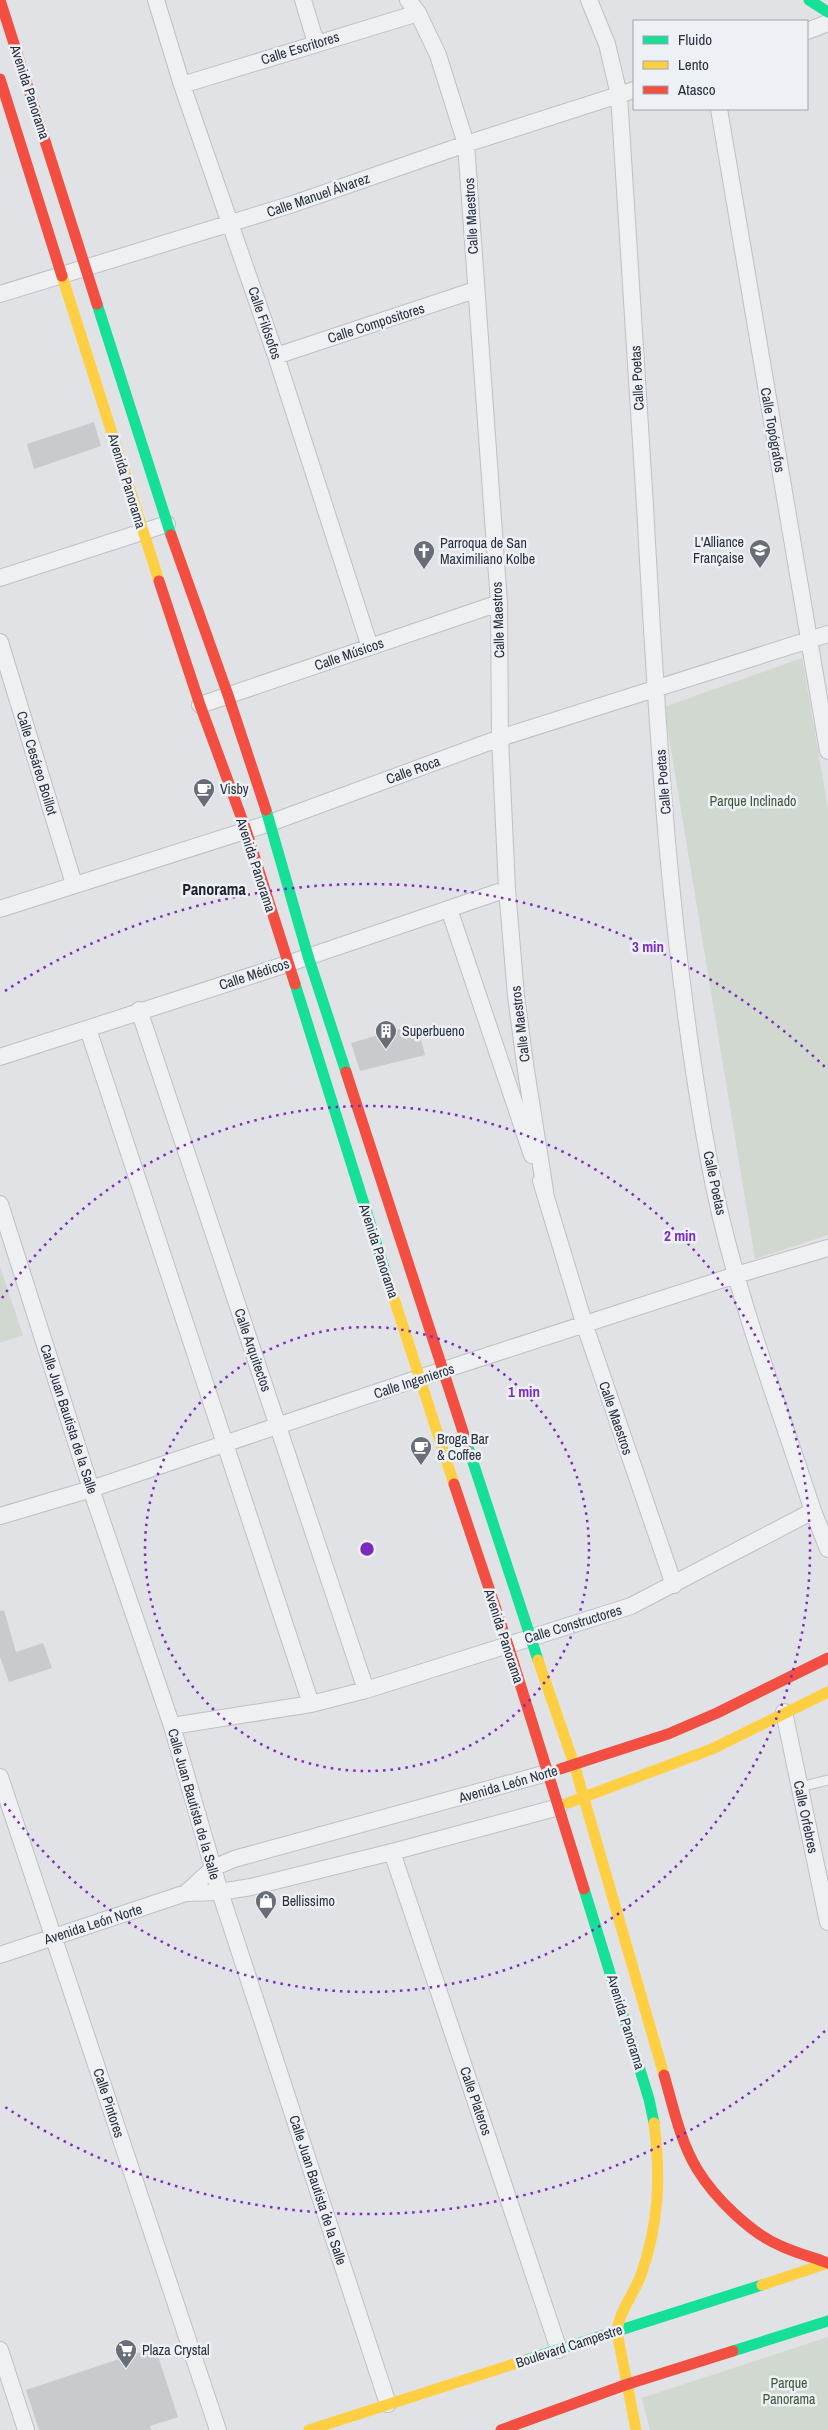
<svg xmlns="http://www.w3.org/2000/svg" width="828" height="2430" viewBox="0 0 828 2430" font-family="'Archivo Narrow',sans-serif">
<style>
.green{fill:#d1d8d0}
.building{fill:#c8cacd}
.lines{fill:none;stroke-linecap:round;stroke-linejoin:round}
.lane-casing{stroke:#bec0c3;stroke-width:11}
.street-casing{stroke:#bec0c3;stroke-width:18}
.lane{stroke:#eff0f1;stroke-width:9}
.street{stroke:#eff0f1;stroke-width:16}
.fast{stroke:#16e098;stroke-width:11}
.slow{stroke:#ffcf43;stroke-width:11}
.jam{stroke:#f24e42;stroke-width:11}
.ring{fill:none;stroke:#7b2cbf;stroke-width:2.5;stroke-dasharray:2.5 5}
.labels{text-anchor:middle;stroke-width:5;stroke-linejoin:round;paint-order:stroke}
.street-label{font-size:14px;fill:#28303c;stroke:#edf0f4}
.poi-label{font-size:14px;fill:#28303c;stroke:#edf0f4;text-anchor:start}
.park-label{font-size:14px;fill:#3d5736;stroke:#edf0f4}
.quarter-label{font-size:16px;font-weight:bold;fill:#1a212d;stroke:#edf0f4}
.centre{fill:#7b2cbf;stroke:#edf0f4;stroke-width:2.5}
.ring-label{font-size:15px;text-anchor:middle;font-weight:bold;fill:#7b2cbf;stroke:#edf0f4;stroke-width:5;stroke-linejoin:round;paint-order:stroke}
</style>
<rect width="100%" height="100%" fill="#e0e2e5"/>
<path class="green" d="M 802,658 L 828,809 L 828,1235 L 755,1259 L 664,707 Z
M 0,1267 L 23,1335 L 0,1343 Z
M 828,2337 L 828,2430 L 650,2430 L 642,2398 Z"/>
<path class="building" d="M 94,422 L 101,446 L 34,469 L 27,444 Z
M 417,1024 L 425,1055 L 360,1071 L 351,1043 Z
M 4,1610 L 16,1652 L 43,1643 L 52,1668 L 9,1682 L 0,1657 L 0,1611 Z
M 155,2347 L 178,2417 L 150,2426 L 151,2430 L 39,2430 L 26,2390 Z"/>
<g class="lines">
<g class="lane-casing">
<path id="lane" d="M 800,1787 L 828,1780"/>
</g>
<g class="street-casing">
<path id="street" d="M 156,0 L 182,85 L 276,356 L 370,647
M 303,0 L 316,43
M 408,0 L 418,13 L 438,55 L 466,144 L 499,603 L 500,738 L 507,889 L 516,996 L 525,1064 L 545,1191
M 589,0 L 607,44 L 619,95 C 628,232 637,369 645,506 C 657,726 669,948 710,1166 C 732,1284 776,1398 813,1511 L 828,1549
M 807,31 L 828,23
M 182,85 L 418,13
M 719,109 L 828,751
M 0,294 L 293,204 L 466,144 L 634,90
M 276,356 L 475,290
M 0,578 L 167,524
M 0,642 L 74,884
M 200,705 L 499,603
M 0,909 L 270,823 L 500,738 L 828,634
M 449,909 L 532,1155
M 139,1010 L 366,1690
M 88,1029 L 311,1704
M 0,1057 L 287,964 L 507,889
M 541,1181 L 585,1326 L 674,1585
M 0,1204 L 91,1489 L 172,1726 L 220,1892 L 388,2404
M 0,1516 L 91,1489 L 419,1378 L 736,1275 L 828,1248
M 784,1712 L 828,1922
M 172,1726 L 311,1704 L 366,1690 L 631,1606 L 813,1511
M 0,1777 L 218,2430
M 392,1852 L 559,2350
M 186,1893 L 213,1868 L 234,1859 L 547,1773
M 0,1955 L 186,1893 L 220,1892 L 251,1887 L 392,1852 L 559,1807
M 0,2350 L 26,2430"/>
</g>
<use href="#lane" class="lane"/>
<use href="#street" class="street"/>
<path class="fast" d="M 809,0 L 828,12
M 97,304 L 171,535
M 266,810 L 308,956 L 346,1072
M 295,984 L 386,1274
M 467,1444 L 538,1660
M 584,1889 L 649,2099 L 654,2123
M 733,2351 L 828,2321
M 526,2360 L 762,2285"/>
<path class="slow" d="M 62,276 L 159,581
M 386,1274 L 454,1484
M 538,1660 L 574,1764 L 664,2075
M 568,1803 L 712,1749 L 828,1692
M 762,2285 L 828,2263
M 309,2430 L 526,2360
M 636,2430 L 617,2332 C 619,2311 634,2294 641,2275 C 659,2224 661,2176 654,2123"/>
<path class="jam" d="M 0,0 L 97,304
M 0,79 L 62,276
M 171,535 L 228,695 L 266,810
M 159,581 L 200,705 L 246,830 L 295,984
M 346,1072 L 467,1444
M 454,1484 L 508,1645 L 584,1889
M 560,1769 L 668,1734 L 717,1713 L 828,1658
M 664,2075 C 673,2106 680,2141 697,2169 C 714,2197 750,2233 781,2246 C 796,2253 812,2257 828,2263
M 501,2430 L 625,2385 L 733,2351"/>
</g>
<g class="ring">
<circle cx="367" cy="1549" r="222"/>
<path d="M2 1298A443 443 0 1 1 2 1800"/>
<path d="M825 2031A665 665 0 0 1 5 2107M5 991A665 665 0 0 1 825 1067"/>
</g>
<defs>
<g id="school-pin" transform="scale(1.125)"><path d="M0 17L-7.5 6A9.5 9.5 0 1 1 7.5 6Z" fill="#686e77" stroke="#edf0f4"/><path d="M0-5L7-2L0 1L-7-2ZM-4 1L0 2.5L4 1V4Q0 6-4 4Z" fill="#fff"/></g>
<g id="church-pin" transform="scale(1.125)"><path d="M0 17L-7.5 6A9.5 9.5 0 1 1 7.5 6Z" fill="#686e77" stroke="#edf0f4"/><path d="M-1.2-6h2.4v3.5h3.3v2.4h-3.3V6h-2.4V-.1h-3.3v-2.4h3.3Z" fill="#fff"/></g>
<g id="cafe-pin" transform="scale(1.125)"><path d="M0 17L-7.5 6A9.5 9.5 0 1 1 7.5 6Z" fill="#686e77" stroke="#edf0f4"/><path d="M-5.5-4.5H6V0H3Q3 3.5 0 3.5H-2.5Q-5.5 3.5-5.5 0ZM3-3.2v2h1.7v-2ZM-6 4.5H4V6H-6Z" fill="#fff"/></g>
<g id="building-pin" transform="scale(1.125)"><path d="M0 17L-7.5 6A9.5 9.5 0 1 1 7.5 6Z" fill="#686e77" stroke="#edf0f4"/><path d="M-4-6H4V6H1V3H-1V6H-4ZM-2.5-4.3h1.7v1.8h-1.7ZM.8-4.3h1.7v1.8H.8ZM-2.5-1h1.7V.8h-1.7ZM.8-1h1.7V.8H.8Z" fill="#fff"/></g>
<g id="shop-pin" transform="scale(1.125)"><path d="M0 17L-7.5 6A9.5 9.5 0 1 1 7.5 6Z" fill="#686e77" stroke="#edf0f4"/><path d="M-5-2.5h2.3a2.7 3.5 0 0 1 5.4 0H5L5.5 6h-11ZM-1.5-2.5h3a1.5 2.3 0 0 0-3 0Z" fill="#fff"/></g>
<g id="supermarket-pin" transform="scale(1.125)"><path d="M0 17L-7.5 6A9.5 9.5 0 1 1 7.5 6Z" fill="#686e77" stroke="#edf0f4"/><path d="M-6-5.5h2.5l.6 2H6L4.5 2H-2.5L-4.4-4H-6ZM-1.5 3.2a1.3 1.3 0 1 0 .1 0ZM3 3.2a1.3 1.3 0 1 0 .1 0Z" fill="#fff"/></g>
</defs>
<g fill-rule="evenodd">
<use href="#school-pin" x="760" y="550"/>
<use href="#church-pin" x="424" y="551"/>
<use href="#cafe-pin" x="204" y="789"/>
<use href="#building-pin" x="386" y="1031"/>
<use href="#cafe-pin" x="421" y="1447"/>
<use href="#shop-pin" x="266" y="1901"/>
<use href="#supermarket-pin" x="126" y="2350"/>
</g>
<g class="labels">
<g class="street-label">
<text transform="translate(300 48) rotate(-17)" y="5">Calle Escritores</text>
<text transform="translate(30 92) rotate(72)" y="5">Avenida Panorama</text>
<text transform="translate(318 195) rotate(-19)" y="5">Calle Manuel Álvarez</text>
<text transform="translate(471 216) rotate(-93)" y="5">Calle Maestros</text>
<text transform="translate(265 323) rotate(71)" y="5">Calle Filósofos</text>
<text transform="translate(376 323) rotate(-18)" y="5">Calle Compositores</text>
<text transform="translate(637 378) rotate(-93)" y="5">Calle Poetas</text>
<text transform="translate(773 430) rotate(80)" y="5">Calle Topógrafos</text>
<text transform="translate(127 481) rotate(73)" y="5">Avenida Panorama</text>
<text transform="translate(498 620) rotate(-92)" y="5">Calle Maestros</text>
<text transform="translate(349 654) rotate(-19)" y="5">Calle Músicos</text>
<text transform="translate(37 763) rotate(73)" y="5">Calle Cesáreo Boillot</text>
<text transform="translate(413 770) rotate(-20)" y="5">Calle Roca</text>
<text transform="translate(663 782) rotate(-95)" y="5">Calle Poetas</text>
<text transform="translate(256 865) rotate(72)" y="5">Avenida Panorama</text>
<text transform="translate(254 974) rotate(-18)" y="5">Calle Médicos</text>
<text transform="translate(520 1024) rotate(-97)" y="5">Calle Maestros</text>
<text transform="translate(715 1183) rotate(78)" y="5">Calle Poetas</text>
<text transform="translate(379 1251) rotate(72)" y="5">Avenida Panorama</text>
<text transform="translate(253 1350) rotate(71)" y="5">Calle Arquitectos</text>
<text transform="translate(414 1381) rotate(-18)" y="5">Calle Ingenieros</text>
<text transform="translate(616 1418) rotate(71)" y="5">Calle Maestros</text>
<text transform="translate(69 1419) rotate(72)" y="5">Calle Juan Bautista de la Salle</text>
<text transform="translate(573 1624) rotate(-17)" y="5">Calle Constructores</text>
<text transform="translate(504 1636) rotate(72)" y="5">Avenida Panorama</text>
<text transform="translate(508 1784) rotate(-16)" y="5">Avenida León Norte</text>
<text transform="translate(194 1804) rotate(74)" y="5">Calle Juan Bautista de la Salle</text>
<text transform="translate(806 1817) rotate(78)" y="5">Calle Orfebres</text>
<text transform="translate(93 1924) rotate(-18)" y="5">Avenida León Norte</text>
<text transform="translate(626 2022) rotate(73)" y="5">Avenida Panorama</text>
<text transform="translate(476 2101) rotate(71)" y="5">Calle Plateros</text>
<text transform="translate(109 2103) rotate(72)" y="5">Calle Pintores</text>
<text transform="translate(318 2190) rotate(72)" y="5">Calle Juan Bautista de la Salle</text>
<text transform="translate(569 2346) rotate(-18)" y="5">Boulevard Campestre</text>
</g>
<g class="poi-label">
<text x="744" y="547" text-anchor="end">L'Alliance<tspan x="744" dy="16">Française</tspan></text>
<text x="440" y="548">Parroqua de San<tspan x="440" dy="16">Maximiliano Kolbe</tspan></text>
<text x="220" y="794">Visby</text>
<text x="402" y="1036">Superbueno</text>
<text x="437" y="1444">Broga Bar<tspan x="437" dy="16">&amp; Coffee</tspan></text>
<text x="282" y="1906">Bellissimo</text>
<text x="142" y="2355">Plaza Crystal</text>
</g>
<g class="park-label">
<text x="753" y="806">Parque Inclinado</text>
<text x="789" y="2388">Parque<tspan x="789" dy="16">Panorama</tspan></text>
</g>
<g class="quarter-label">
<text x="214" y="895">Panorama</text>
</g>
</g>
<circle cx="367" cy="1549" r="8" class="centre"/>
<g class="ring-label">
<text x="648" y="952">3 min</text>
<text x="680" y="1241">2 min</text>
<text x="524" y="1397">1 min</text>
</g>
<rect x="633" y="20" width="175" height="90" fill="#edf0f4" stroke="#9ea3aa"/>
<rect x="643" y="36" width="25" height="8" fill="#16e098" stroke="#9ea3aa"/>
<text x="678" y="45" font-size="15" fill="#28303c">Fluido</text>
<rect x="643" y="61" width="25" height="8" fill="#ffcf43" stroke="#9ea3aa"/>
<text x="678" y="70" font-size="15" fill="#28303c">Lento</text>
<rect x="643" y="86" width="25" height="8" fill="#f24e42" stroke="#9ea3aa"/>
<text x="678" y="95" font-size="15" fill="#28303c">Atasco</text>
</svg>
